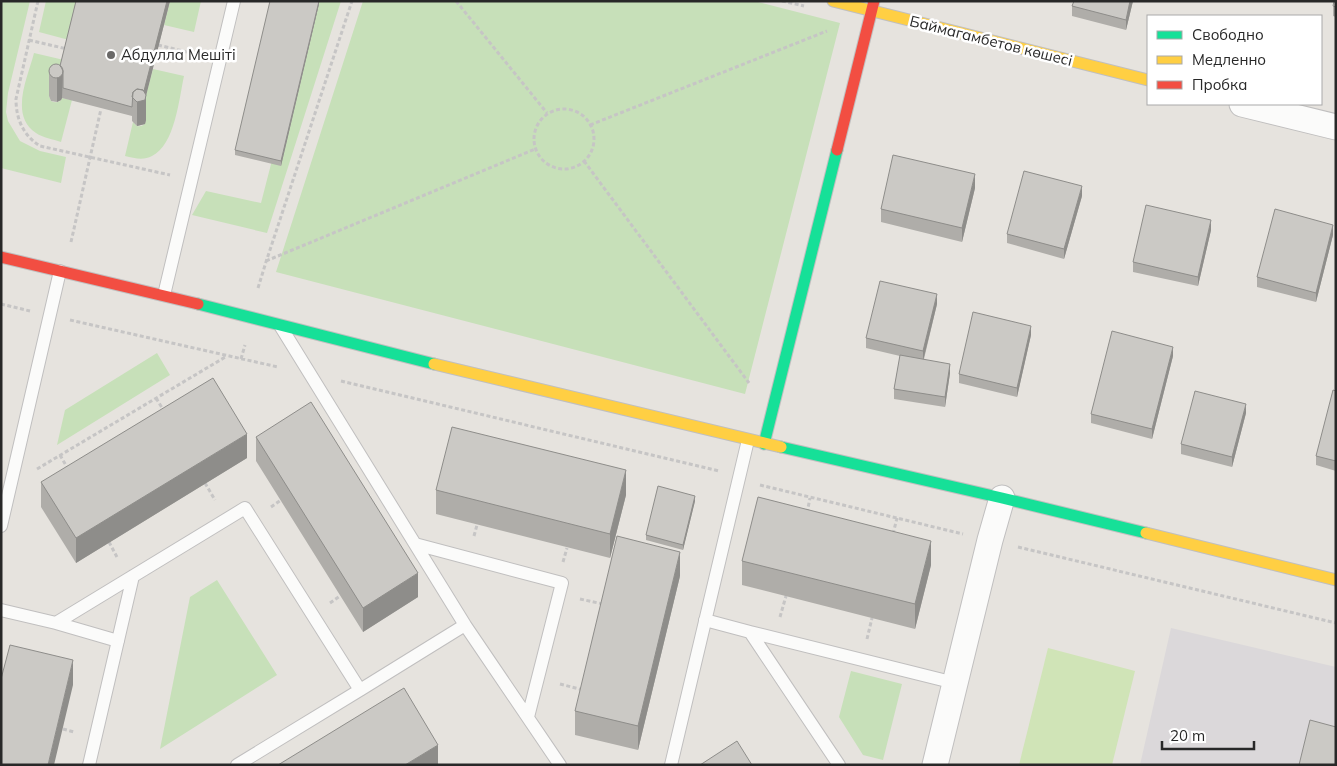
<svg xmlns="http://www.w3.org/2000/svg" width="1337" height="766" viewBox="0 0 1337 766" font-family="Mulish,sans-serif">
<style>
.industrial{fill:#dbd8da}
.green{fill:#c7e0b9}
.pitch{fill:#d0e4b7}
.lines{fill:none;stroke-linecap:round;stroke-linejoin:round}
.lane-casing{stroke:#c0bfbf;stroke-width:14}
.street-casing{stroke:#c0bfbf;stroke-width:27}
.fast-casing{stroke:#c0bfbf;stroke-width:13}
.slow-casing{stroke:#c0bfbf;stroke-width:13}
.jam-casing{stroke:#c0bfbf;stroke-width:13}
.path{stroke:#c6c5c5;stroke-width:3;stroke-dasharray:4 2.5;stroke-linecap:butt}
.lane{stroke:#fbfbfa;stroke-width:12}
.street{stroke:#fbfbfa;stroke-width:25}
.fast{stroke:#16e098;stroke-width:11}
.slow{stroke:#ffcf43;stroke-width:11}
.jam{stroke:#f24e42;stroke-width:11}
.wall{fill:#afada9}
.shaded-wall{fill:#8e8d8a}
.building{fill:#cbc9c5;stroke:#8e8d8a}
.poi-dot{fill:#6a6968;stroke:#fff;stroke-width:2}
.labels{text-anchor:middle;stroke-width:5;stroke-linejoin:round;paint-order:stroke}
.street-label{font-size:15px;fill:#282828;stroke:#fff}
.poi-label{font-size:15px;fill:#282828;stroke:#fff;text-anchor:start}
</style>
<rect width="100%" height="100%" fill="#e6e3de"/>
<path class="industrial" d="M 1171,628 L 1336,667 L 1336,765 L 1140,765 Z"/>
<path class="green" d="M 2,1 L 30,1 L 8,93 L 6,112 L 8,121 L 20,141 L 40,151 L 66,157 L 61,183 L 1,168 Z
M 46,1 L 78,1 L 69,40 L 39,32 Z
M 170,1 L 201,1 L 194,32 L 164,25 Z
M 313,1 L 341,1 L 267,233 L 192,215 L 206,191 L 261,203 Z
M 363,1 L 754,1 L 840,23 L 745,394 L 276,272 Z
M 34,53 L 64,60 L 49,96 L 51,101 C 55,103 60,103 62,98 L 72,100 L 61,142 C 53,139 43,138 36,133 C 9,115 28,77 34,53 Z
M 153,69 L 184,76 C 179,99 175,145 152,156 C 143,161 134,158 125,156 L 133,122 L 137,126 C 142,127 145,125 146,120 L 141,113 Z
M 157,353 L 170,375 L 57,445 L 65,410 Z
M 217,580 L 277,675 L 160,749 L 190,597 Z
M 851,671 L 902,684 L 883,760 L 863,755 L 839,717 Z"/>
<path class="pitch" d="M 1048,648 L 1135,671 L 1112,765 L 1019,765 Z"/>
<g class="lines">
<g class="lane-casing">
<path id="lane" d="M 164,295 L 234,1
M 281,327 L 465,625
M 1,526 L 60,271
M 415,544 L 562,583 L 528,717
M 1,610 L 56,623 L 245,508 L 360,690 L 465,625 L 560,765
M 705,620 L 750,632 L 839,765
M 56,623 L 118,641
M 750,632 L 955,683
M 89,765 L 133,576
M 237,765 L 360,690
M 671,765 L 748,440"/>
</g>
<g class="street-casing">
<path id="street" d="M 1242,104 L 1336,127
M 935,765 L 990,540 L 1002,498"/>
</g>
<g class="fast-casing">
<path id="fast" d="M 198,304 L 434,364
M 764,444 L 837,150
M 781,447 L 1002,498 L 1146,533"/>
</g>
<g class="slow-casing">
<path id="slow" d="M 833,1 L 1148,80
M 434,364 L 781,447
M 1146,533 L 1336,580"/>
</g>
<g class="jam-casing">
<path id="jam" d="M 837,150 L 874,1
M 1,257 L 198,304"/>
</g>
<path class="path" d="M 38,1 L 16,99 C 16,119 23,135 40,146 L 170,175
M 456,1 L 547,113
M 782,1 L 804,6
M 29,40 L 67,49
M 158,45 L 199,55
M534 139a30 30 0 1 1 60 0a30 30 0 1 1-60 0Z
M 590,125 L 827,31
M 584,161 L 749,383
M 71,242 L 101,109
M 266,261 L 535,149
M 258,288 L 266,262 L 352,1
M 1,304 L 30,311
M 70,320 L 278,367
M 241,359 L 245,345
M 341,381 L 719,471
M 156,398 L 164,411
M 60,455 L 68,469
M 37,469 L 227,356
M 205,483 L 215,500
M 760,485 L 963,534
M 271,507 L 281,500
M 807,513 L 810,498
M 893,534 L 897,518
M 474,536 L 477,525
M 109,542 L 118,559
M 1018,547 L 1336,623
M 563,562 L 567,548
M 580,599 L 603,604
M 330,603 L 340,596
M 780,617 L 786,596
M 867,639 L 872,618
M 560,684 L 583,690
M 63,729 L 74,732"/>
<use href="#lane" class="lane"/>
<use href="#street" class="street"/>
<use href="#fast" class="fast"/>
<use href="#slow" class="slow"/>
<use href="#jam" class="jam"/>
</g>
<path class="wall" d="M 76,1 L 170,1 L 146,94 L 146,120 L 145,124 L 137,126 L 132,121 L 132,116 L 62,98 L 61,100 L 57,102 L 51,101 L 49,96 L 49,72 L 60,66 Z
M 319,1 L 319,4 L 281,166 L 235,155 L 235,150 Z
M 1074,1 L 1133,1 L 1126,30 L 1072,16 L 1072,6 Z
M 1336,1 L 1336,17 L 1333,16 L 1333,6 Z
M 975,188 L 962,242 L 881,222 L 881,209 Z
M 1082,196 L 1064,259 L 1007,243 L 1007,234 Z
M 1211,230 L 1198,286 L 1133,272 L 1133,262 Z
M 1333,235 L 1316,302 L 1257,287 L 1257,277 Z
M 937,304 L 924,359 L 950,373 L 945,407 L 894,399 L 894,389 L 900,356 L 866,348 L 866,338 Z
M 1031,335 L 1017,397 L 959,383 L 959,374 Z
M 1173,356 L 1152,439 L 1091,423 L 1091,414 Z
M 1336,391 L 1336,471 L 1316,465 L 1316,456 Z
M 1246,413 L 1232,467 L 1181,454 L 1181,444 Z
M 256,437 L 418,597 L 363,632 L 256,461 Z
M 247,458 L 76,563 L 41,507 L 41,482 Z
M 436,490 L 626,495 L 610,558 L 436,514 Z
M 695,501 L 683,550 L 646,540 L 646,535 Z
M 742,561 L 931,565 L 915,629 L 742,585 Z
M 680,576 L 638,750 L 575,735 L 575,711 Z"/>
<path class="shaded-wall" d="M 167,1 L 170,1 L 145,100 L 146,95 L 146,120 L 145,124 L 137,126 L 137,102 Z
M 319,1 L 319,4 L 281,166 L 281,161 Z
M 1130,1 L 1133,1 L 1126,30 L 1126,20 Z
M 63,71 L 62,98 L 61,100 L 57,102 L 57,78 Z
M 975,174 L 975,188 L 962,242 L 962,228 Z
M 1082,186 L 1082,196 L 1064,259 L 1064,249 Z
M 1211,220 L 1211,230 L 1198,286 L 1198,277 Z
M 1333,225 L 1333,235 L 1316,302 L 1316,293 Z
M 937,294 L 937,304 L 923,361 L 923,351 Z
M 1031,326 L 1031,335 L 1017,397 L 1017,388 Z
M 1173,347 L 1173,356 L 1152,439 L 1152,429 Z
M 950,364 L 950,373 L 945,407 L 945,397 Z
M 1246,404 L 1246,413 L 1232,467 L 1232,457 Z
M 247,434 L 247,458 L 76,563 L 76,538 Z
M 626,470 L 626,495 L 610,558 L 610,534 Z
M 695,496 L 695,501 L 683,550 L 683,545 Z
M 931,541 L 931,565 L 915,629 L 915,604 Z
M 680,552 L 680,576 L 638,750 L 638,726 Z
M 418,573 L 418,597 L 363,632 L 363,608 Z
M 73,660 L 73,685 L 54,765 L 48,765 Z
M 438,745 L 438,765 L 405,765 Z"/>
<path class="building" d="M 76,1 L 167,1 L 144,91 L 143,90 L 137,89 L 133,92 L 132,107 L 63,88 L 63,71 L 61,67 L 60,66 Z
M 270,1 L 319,1 L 281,161 L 235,150 Z
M 1074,1 L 1130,1 L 1126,20 L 1072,6 Z
M 1334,1 L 1336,1 L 1336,7 L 1333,6 Z
M49 71a7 7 0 1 1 14 0a7 7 0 1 1-14 0Z
M 137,89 L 143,90 L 146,95 L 145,100 L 137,102 L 132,97 L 133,92 Z
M 893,155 L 975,174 L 962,228 L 881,209 Z
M 1024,171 L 1082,186 L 1064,249 L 1007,234 Z
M 1146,205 L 1211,220 L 1198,277 L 1133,262 Z
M 1275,209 L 1333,225 L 1316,293 L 1257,277 Z
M 880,281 L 937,294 L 923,351 L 866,338 Z
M 973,312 L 1031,326 L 1017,388 L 959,374 Z
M 1112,331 L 1173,347 L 1152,429 L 1091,414 Z
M 900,355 L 950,364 L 945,397 L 894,389 Z
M 213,378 L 247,434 L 76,538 L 41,482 Z
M 1333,390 L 1336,391 L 1336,461 L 1316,456 Z
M 1195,391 L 1246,404 L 1232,457 L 1181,444 Z
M 311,402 L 418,573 L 363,608 L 256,437 Z
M 452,427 L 626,470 L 610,534 L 436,490 Z
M 658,486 L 695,496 L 683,545 L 646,535 Z
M 758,497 L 931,541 L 915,604 L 742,561 Z
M 617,536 L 680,552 L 638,726 L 575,711 Z
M 10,645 L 73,660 L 48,765 L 1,765 L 1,679 Z
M 404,688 L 438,745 L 405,765 L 278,765 Z
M 1310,720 L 1336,727 L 1336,765 L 1299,765 Z
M 737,741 L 752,765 L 700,765 Z"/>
<circle class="poi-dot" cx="111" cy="55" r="5"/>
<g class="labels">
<g class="street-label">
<text transform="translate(991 41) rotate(14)" y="5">Баймагамбетов көшесі</text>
</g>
<g class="poi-label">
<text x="121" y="60">Абдулла Мешіті</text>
</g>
</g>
<rect width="1337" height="766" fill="none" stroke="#282828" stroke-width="5"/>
<rect x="1147" y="15" width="175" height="90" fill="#ffffff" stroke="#a9a9a9"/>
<rect x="1157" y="31" width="25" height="8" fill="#16e098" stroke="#a9a9a9"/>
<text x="1192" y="40" font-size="15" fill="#282828">Свободно</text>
<rect x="1157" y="56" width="25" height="8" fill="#ffcf43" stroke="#a9a9a9"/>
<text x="1192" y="65" font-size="15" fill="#282828">Медленно</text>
<rect x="1157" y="81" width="25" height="8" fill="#f24e42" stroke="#a9a9a9"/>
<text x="1192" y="90" font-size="15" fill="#282828">Пробка</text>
<path d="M1162 741v8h92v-8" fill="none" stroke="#282828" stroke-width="2.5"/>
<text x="1170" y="741" font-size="15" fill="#282828" stroke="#ffffff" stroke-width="4" paint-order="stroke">20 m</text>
</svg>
